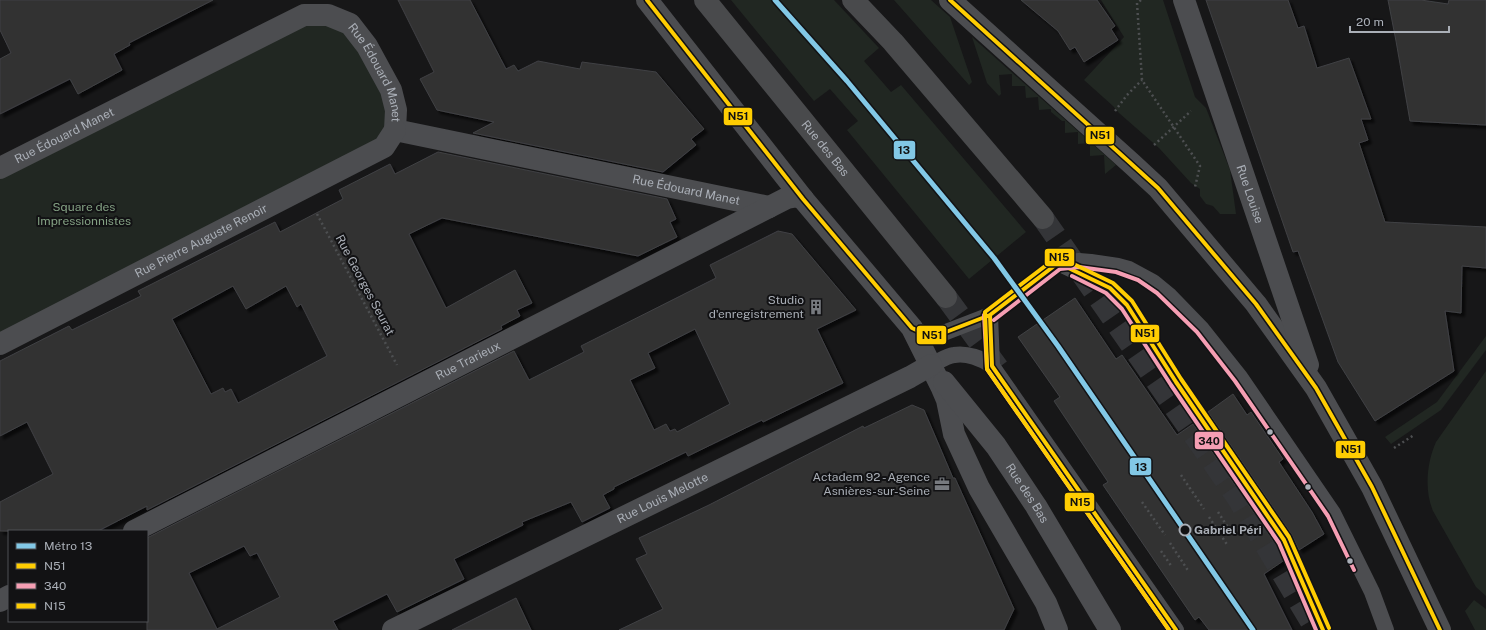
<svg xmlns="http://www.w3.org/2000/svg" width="1486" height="630" viewBox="0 0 1486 630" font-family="'Public Sans',sans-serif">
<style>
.green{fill:#212722}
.building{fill:#323233;stroke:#404144;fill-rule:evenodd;filter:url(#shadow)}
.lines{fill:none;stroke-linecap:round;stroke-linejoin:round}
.primary-tunnel{stroke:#343538;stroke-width:22;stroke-dasharray:22 11;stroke-linecap:butt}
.path{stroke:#4d4f51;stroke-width:2.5;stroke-dasharray:2 3;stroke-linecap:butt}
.lane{stroke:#4c4d50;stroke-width:16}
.street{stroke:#4c4d50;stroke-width:22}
.primary{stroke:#494a4c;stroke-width:22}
.bus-1-casing{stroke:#121214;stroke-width:7}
.bus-2-casing{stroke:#121214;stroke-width:7}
.bus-3-casing{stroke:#121214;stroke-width:7}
.bus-1{stroke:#ffcd02;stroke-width:4}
.bus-2{stroke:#f59eb3;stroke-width:4}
.bus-3{stroke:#ffcd02;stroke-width:4}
.metro-1-casing{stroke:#121214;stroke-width:8}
.metro-1{stroke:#82c8e6;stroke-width:5}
.bus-dot{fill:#aaafb7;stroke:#121214;stroke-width:1.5}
.stop-dot{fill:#121214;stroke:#aaafb7;stroke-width:2}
.labels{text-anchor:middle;stroke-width:4;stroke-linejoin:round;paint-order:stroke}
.street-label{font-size:12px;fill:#aaafb7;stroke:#121214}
.park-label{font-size:12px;fill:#83a083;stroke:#121214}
.poi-label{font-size:12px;fill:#aaafb7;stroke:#121214;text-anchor:end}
.stop-label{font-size:12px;font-weight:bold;fill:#aaafb7;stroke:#121214;text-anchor:start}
.line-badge{stroke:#121214;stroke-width:1.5}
.pale-badge-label{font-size:11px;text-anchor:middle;font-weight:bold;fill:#111}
</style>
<defs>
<filter id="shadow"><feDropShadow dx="3.5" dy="3.5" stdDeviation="1" flood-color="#0009"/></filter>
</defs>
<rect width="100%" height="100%" fill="#171718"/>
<path class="green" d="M 731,0 L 834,0 L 879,48 L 864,61 L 891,92 L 901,85 L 1026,232 L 969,279 L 847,130 L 858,121 L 830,89 L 814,101 Z
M 894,0 L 931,0 L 950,17 L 972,82 L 969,85 Z
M 1101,0 L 1163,0 L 1195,97 L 1206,108 L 1230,170 L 1236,214 L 1220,214 L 1213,206 L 1206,204 L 1200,196 L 1200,189 L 1191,183 L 1159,148 L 1119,113 L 1113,106 L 1084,80 L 1124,37 Z
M 328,15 L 367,46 L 395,130 L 0,344 L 0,168 Z
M 972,37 L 1116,165 L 1105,174 L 1104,155 L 1090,156 L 1090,143 L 1078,144 L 1078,132 L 1065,133 L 1065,121 L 1062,121 L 1051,112 L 1051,109 L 1039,110 L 1038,97 L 1026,98 L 1025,86 L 1012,86 L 1012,74 L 999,75 L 1001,94 L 999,96 L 987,83 Z
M 1486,336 L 1486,350 L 1441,410 L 1391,444 L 1385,437 L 1437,402 Z
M 1486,371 L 1486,596 L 1476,587 L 1433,511 C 1424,490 1427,462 1436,442 Z
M 1474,600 L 1486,609 L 1486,630 L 1475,630 L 1465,611 Z"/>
<path class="building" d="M 0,0 L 213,0 L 129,43 L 130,45 L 114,54 L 122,70 L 78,94 L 70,79 L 0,114 L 0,59 L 11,53 L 0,30 Z
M 398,0 L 470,0 L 506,69 L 514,65 L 518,71 L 538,61 L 580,69 L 582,62 L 656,72 L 704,129 L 691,139 L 696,145 L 663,172 L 473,133 L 494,122 L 437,110 L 420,79 L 434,72 Z
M 1021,0 L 1097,0 L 1115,26 L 1111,29 L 1118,40 L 1084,62 L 1075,47 L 1070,50 L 1058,31 Z
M 1206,0 L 1288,0 L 1298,28 L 1304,26 L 1317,68 L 1349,58 L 1371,119 L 1361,119 L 1368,140 L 1359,143 L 1385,222 L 1486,227 L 1486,268 L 1462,266 L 1461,313 L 1445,311 L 1454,371 L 1375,421 L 1338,362 L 1298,251 L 1293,252 Z
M 1388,0 L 1421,0 L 1448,4 L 1449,0 L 1486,0 L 1486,125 L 1410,121 L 1396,41 Z
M 438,152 L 667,199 L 676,219 L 670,222 L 677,237 L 638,256 L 442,218 L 409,234 L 446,308 L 515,270 L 532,303 L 517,310 L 520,316 L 501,326 L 502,329 L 147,510 L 147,506 L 98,531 L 0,531 L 0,502 L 53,474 L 27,422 L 0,436 L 0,361 L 69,326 L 72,330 L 141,296 L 138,291 L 275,222 L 280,232 L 343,199 L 339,190 L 390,164 L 395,174 ZM 233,286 L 246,309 L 286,286 L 297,307 L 301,304 L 327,356 L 238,403 L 231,389 L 225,392 L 223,388 L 211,394 L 172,319 Z
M 778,231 L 792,234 L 856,310 L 817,329 L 843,383 L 763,422 L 762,420 L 688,456 L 686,452 L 614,487 L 614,489 L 603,495 L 610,508 L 582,522 L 571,502 L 522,522 L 523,525 L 454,559 L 464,579 L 397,612 L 387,594 L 333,621 L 338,630 L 147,630 L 147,538 L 514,351 L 529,380 L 584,352 L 581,346 L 716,278 L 710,265 ZM 695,329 L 730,404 L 677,432 L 675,429 L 670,431 L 666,424 L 654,430 L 630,380 L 655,368 L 648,353 ZM 244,546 L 250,556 L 257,553 L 280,597 L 217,629 L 189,573 Z
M 1075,298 L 1116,359 L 1122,355 L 1177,435 L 1193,424 L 1276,545 L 1283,561 L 1264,574 L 1292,630 L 1209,630 L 1199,617 L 1195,620 L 1103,485 L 1108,482 L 1054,401 L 1060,397 L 1018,337 Z
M 1233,394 L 1247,415 L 1251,412 L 1283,459 L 1279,462 L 1312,512 L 1324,534 L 1299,550 L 1292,535 L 1208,412 Z
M 912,405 L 924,410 L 953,478 L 955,478 L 1014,609 L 1004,630 L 619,630 L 663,609 L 636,559 L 647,554 L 639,538 L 709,505 L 863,426 L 864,428 Z
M 516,598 L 531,630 L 452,630 Z"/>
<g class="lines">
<path class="primary-tunnel" d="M 1043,218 L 1237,497 L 1316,630
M 946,297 L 1001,372"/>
<path class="path" d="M 1141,0 L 1137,3 L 1142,80 L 1200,166 L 1195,187
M 1115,111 L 1127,95 L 1142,80
M 1154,145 L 1191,111
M 317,214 L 397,365
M 1394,448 L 1414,435
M 1181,475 L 1204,509
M 1142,502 L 1165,535
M 1218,512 L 1229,529
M 1209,517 L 1228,546
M 1170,543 L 1189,572
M 1161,551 L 1172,567"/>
<path class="lane" d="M 1058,263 L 1110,288 L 1127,305 L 1176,382 L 1284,540 L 1323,630
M 990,315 L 992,366
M 912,328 L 925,334 L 932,335 L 946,332 L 990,315 L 1058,263 L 1079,261 L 1091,262 L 1118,266 L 1129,269 L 1153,282 L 1170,296 L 1201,328 L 1240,377 L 1333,513 L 1372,592 L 1386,630
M 931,365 C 938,362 946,356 954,355 C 967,353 982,358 992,366 L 1176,630"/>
<g class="street">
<path d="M 647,0 L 803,199 L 912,328 L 941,386 L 947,400 L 954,434 L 979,488 L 1046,603 L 1057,630"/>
<path d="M 950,0 L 1132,164 L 1158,188 L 1256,304 L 1316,388 L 1372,487 L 1440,630"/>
<path id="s1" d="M 1184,0 L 1308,365"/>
<path id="s2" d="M 0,168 L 304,15 L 328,15 L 350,24 L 367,46 L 391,90 L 396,110 L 395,130 L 769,207"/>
<path id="s3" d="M 0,344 L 384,147 L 395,130"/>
<path id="s4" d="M 944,382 L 996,446 L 1036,506 L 1110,630"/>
<path id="s5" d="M 134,531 L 787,198 L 798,196 L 803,199"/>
<path d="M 0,601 L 9,596"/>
<path id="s6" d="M 393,630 L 910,377 L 931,365"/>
</g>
<g class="primary">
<path id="s7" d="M 705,0 L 946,297"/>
<path d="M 853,0 L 893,42 L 1043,218"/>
</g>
<g class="bus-1-casing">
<path id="bus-1" d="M 647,0 L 803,199 L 912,328 L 925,334 L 932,335 L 946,332 L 990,315 L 1058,263
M 950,0 L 1158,188 L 1256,304 L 1316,388 L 1372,487 L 1440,630
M 1058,263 L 1110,288 L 1127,305 L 1176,382 L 1284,540 L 1323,630
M 990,315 L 992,366 L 1176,630"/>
</g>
<g class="bus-2-casing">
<path id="bus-2" d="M 1072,276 L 1106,293 L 1122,309 L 1171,385 L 1279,543 L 1316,630
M 984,315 L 987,369 L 1169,630
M 994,320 L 1060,269 L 1079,267 L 1116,272 L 1138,280 L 1157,293 L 1197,332 L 1235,381 L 1328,516 L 1354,570"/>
</g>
<g class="bus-3-casing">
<path id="bus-3" d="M 1169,630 L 987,369 L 985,312 L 1057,257 L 1061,258 L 1113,283 L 1132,301 L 1181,379 L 1289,537 L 1329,628"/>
</g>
<use href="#bus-1" class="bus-1"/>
<use href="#bus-2" class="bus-2"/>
<use href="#bus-3" class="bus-3"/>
<g class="metro-1-casing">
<path id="metro-1" d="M 775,0 L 847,81 L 994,258 L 1058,346 L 1253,630"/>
</g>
<use href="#metro-1" class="metro-1"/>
</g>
<defs>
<g id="building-bare" transform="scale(1.2)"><path d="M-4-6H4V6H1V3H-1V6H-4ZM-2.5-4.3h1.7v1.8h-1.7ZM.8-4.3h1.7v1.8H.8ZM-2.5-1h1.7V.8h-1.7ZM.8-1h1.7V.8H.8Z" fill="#777a7f" stroke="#121214" stroke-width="2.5" paint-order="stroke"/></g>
<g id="office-bare" transform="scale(1.2)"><path d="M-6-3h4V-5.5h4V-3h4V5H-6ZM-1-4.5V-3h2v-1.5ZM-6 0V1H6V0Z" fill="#777a7f" stroke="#121214" stroke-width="2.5" paint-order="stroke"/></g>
</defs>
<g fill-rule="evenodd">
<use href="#building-bare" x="816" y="307"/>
<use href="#office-bare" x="942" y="484"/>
</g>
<g class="bus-dot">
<circle cx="1270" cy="432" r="3.5"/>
<circle cx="1308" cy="487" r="3.5"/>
<circle cx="1350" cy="561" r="3.5"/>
</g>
<circle class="stop-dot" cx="1185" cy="530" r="5.5"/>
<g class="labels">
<g class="street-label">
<text dy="4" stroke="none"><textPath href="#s2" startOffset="444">Rue Édouard Manet</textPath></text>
<text dy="4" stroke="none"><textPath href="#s2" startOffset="72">Rue Édouard Manet</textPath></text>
<text dy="4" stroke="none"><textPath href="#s7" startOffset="191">Rue des Bas</textPath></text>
<text dy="4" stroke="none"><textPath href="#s2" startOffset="804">Rue Édouard Manet</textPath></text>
<text dy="4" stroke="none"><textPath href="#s1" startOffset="205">Rue Louise</textPath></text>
<text dy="4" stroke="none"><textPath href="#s3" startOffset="226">Rue Pierre Auguste Renoir</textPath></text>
<text transform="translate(365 285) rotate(62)" y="4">Rue Georges Seurat</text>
<text dy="4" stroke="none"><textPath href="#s5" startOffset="375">Rue Trarieux</textPath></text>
<text dy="4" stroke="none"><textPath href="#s4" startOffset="139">Rue des Bas</textPath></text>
<text dy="4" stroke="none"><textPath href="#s6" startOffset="300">Rue Louis Melotte</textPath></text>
</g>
<g class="park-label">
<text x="84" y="211">Square des<tspan x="84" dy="14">Impressionnistes</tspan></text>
</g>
<g class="poi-label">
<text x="804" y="304">Studio<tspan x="804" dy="14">d'enregistrement</tspan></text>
<text x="930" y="481">Actadem 92 - Agence<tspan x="930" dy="14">Asnières-sur-Seine</tspan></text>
</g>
<g class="stop-label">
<text x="1194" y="534">Gabriel Péri</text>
</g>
</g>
<g class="line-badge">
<rect x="723" y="107" width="30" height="19" rx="4" fill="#ffcd02"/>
<rect x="1085" y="126" width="30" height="19" rx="4" fill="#ffcd02"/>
<rect x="893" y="140" width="23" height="20" rx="4" fill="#82c8e6"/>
<rect x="1044" y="248" width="31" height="19" rx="4" fill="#ffcd02"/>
<rect x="1130" y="324" width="30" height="19" rx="4" fill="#ffcd02"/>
<rect x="916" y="325" width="31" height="20" rx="4" fill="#ffcd02"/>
<rect x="1194" y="431" width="30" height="19" rx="4" fill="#f59eb3"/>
<rect x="1335" y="440" width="31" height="19" rx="4" fill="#ffcd02"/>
<rect x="1129" y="457" width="23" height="19" rx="4" fill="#82c8e6"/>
<rect x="1064" y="492" width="31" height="20" rx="4" fill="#ffcd02"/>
</g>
<g class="pale-badge-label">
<text x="738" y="120">N51</text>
<text x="1100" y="139">N51</text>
<text x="904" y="154">13</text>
<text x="1059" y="261">N15</text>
<text x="1145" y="337">N51</text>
<text x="932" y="339">N51</text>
<text x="1209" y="445">340</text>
<text x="1351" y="453">N51</text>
<text x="1141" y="471">13</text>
<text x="1080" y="506">N15</text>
</g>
<rect x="8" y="530" width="140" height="92" fill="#121214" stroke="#4f5155"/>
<rect x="16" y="543" width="20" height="6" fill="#82c8e6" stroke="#4f5155"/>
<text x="44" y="550" font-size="12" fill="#aaafb7">Métro 13</text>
<rect x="16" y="563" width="20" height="6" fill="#ffcd02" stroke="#4f5155"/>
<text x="44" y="570" font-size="12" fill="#aaafb7">N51</text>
<rect x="16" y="583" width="20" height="6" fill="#f59eb3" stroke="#4f5155"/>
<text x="44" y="590" font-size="12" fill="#aaafb7">340</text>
<rect x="16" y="603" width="20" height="6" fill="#ffcd02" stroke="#4f5155"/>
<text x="44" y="610" font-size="12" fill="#aaafb7">N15</text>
<path d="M1350 26v6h99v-6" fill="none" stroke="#aaafb7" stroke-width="2"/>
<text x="1356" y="26" font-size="12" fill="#aaafb7" stroke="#121214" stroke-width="3" paint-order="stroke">20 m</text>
</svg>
